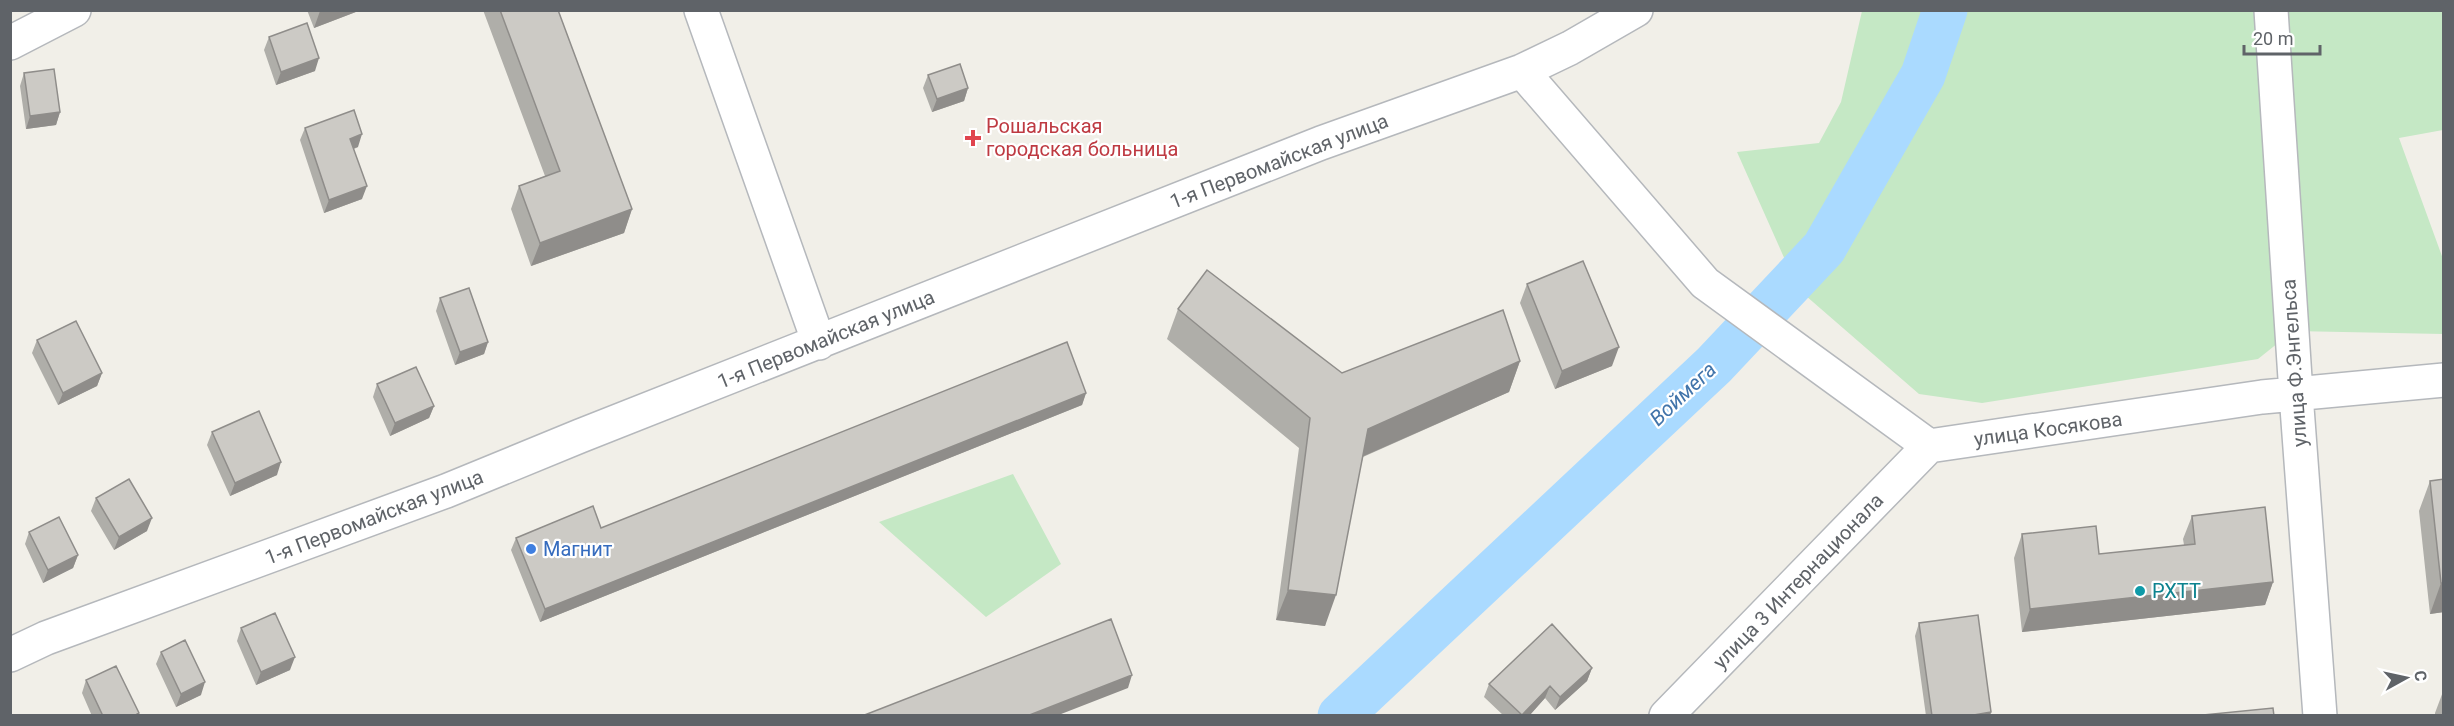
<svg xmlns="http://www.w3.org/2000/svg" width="2454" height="726" viewBox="0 0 2454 726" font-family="Roboto,sans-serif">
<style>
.green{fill:#c5e8c5}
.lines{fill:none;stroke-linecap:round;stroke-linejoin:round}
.river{stroke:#aadaff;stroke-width:45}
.minor-casing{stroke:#b5b8bc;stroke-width:36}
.minor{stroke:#fff;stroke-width:33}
.wall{fill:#afaea9}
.shaded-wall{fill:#8f8d8a}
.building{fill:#cccac5;stroke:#8f8d8a;stroke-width:1.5}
.health-dot{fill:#e0444e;stroke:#fff;stroke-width:2}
.shop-dot{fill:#3f7fe0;stroke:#fff;stroke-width:2}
.culture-dot{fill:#0f9aa8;stroke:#fff;stroke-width:2}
.labels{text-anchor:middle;stroke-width:4.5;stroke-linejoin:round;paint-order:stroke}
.health-label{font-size:20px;fill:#be3a42;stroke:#fff;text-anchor:start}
.street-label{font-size:20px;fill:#5f6368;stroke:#fff}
.shop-label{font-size:20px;fill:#366cbe;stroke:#fff;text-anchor:start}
.culture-label{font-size:20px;fill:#0d838f;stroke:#fff;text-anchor:start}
.water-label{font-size:21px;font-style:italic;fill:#4174aa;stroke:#fff}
</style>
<rect width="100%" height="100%" fill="#f1efe8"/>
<path class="green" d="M 1862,11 L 2443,11 L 2443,130 L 2399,138 L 2443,259 L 2443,334 L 2293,331 L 2258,359 L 1982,403 L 1919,394 L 1798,289 L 1737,152 L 1819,143 L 1841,102 Z
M 1013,474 L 1061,564 L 986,617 L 879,522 Z"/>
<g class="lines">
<path class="river" d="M 1340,716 L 1714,365 L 1824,248 L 1923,75 L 1945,10"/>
<g class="minor-casing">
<path id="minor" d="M 701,10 L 819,343
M 2271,10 L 2296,394 L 2320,716
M 10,43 L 74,10
M 1522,71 L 1705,283 L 1929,446 L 2262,397 L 2444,380
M 10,655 L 46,638 L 446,491 L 580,436 L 1321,143 L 1522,71 L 1570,48 L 1636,10
M 1666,716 L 1929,446"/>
</g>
<use href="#minor" class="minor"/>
</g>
<path class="wall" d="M 307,10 L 361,10 L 314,28 Z
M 483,10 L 558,10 L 632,209 L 624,233 L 531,266 L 511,209 L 519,186 L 545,176 Z
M 269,37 L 315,71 L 276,85 L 264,50 Z
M 24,73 L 60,112 L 56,125 L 26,129 L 20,86 Z
M 928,75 L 968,88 L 964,101 L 932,112 L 923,88 Z
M 305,128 L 358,147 L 354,149 L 362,199 L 324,213 L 300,140 Z
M 1527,284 L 1612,366 L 1555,389 L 1520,303 Z
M 440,298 L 488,342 L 484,354 L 455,365 L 436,311 Z
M 1178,309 L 1342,373 L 1520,361 L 1509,392 L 1363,457 L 1325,626 L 1276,620 L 1299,448 L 1167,339 Z
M 37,340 L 102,373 L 97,386 L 58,405 L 32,353 Z
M 377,384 L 434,406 L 429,418 L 390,436 L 373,397 Z
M 1086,393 L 1082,405 L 540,622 L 511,550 L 516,538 L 601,528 Z
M 212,432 L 277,475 L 230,496 L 207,445 Z
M 2444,479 L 2444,612 L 2430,614 L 2419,511 L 2430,481 Z
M 96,498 L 147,531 L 114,550 L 91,511 Z
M 2192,516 L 2273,582 L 2265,605 L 2022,632 L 2014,558 L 2022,534 L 2099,554 L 2184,545 L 2183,539 Z
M 29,532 L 78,555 L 73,568 L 43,583 L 25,544 Z
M 1919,623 L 1991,712 L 1990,716 L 1926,716 L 1915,636 Z
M 241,628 L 290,670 L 256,685 L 237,641 Z
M 161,652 L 201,695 L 176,707 L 156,664 Z
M 1592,668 L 1587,681 L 1555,710 L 1545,698 L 1529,716 L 1504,716 L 1484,697 L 1489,684 Z
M 86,680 L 139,713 L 138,716 L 92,716 L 82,693 Z
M 2444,689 L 2444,716 L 2435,716 L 2435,713 Z"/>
<path class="shaded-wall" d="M 321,10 L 361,10 L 314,28 L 320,11 Z
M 319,58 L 315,71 L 276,85 L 281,72 Z
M 968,88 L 964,101 L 932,112 L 937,99 Z
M 60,112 L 56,125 L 26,129 L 30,116 Z
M 362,134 L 358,147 L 345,151 L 350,139 Z
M 367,186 L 362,199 L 324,213 L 329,200 Z
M 632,209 L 624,233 L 531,266 L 540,243 Z
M 488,342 L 484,354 L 455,365 L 460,352 Z
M 1619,347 L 1612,366 L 1555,389 L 1562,371 Z
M 1520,361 L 1509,392 L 1357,459 L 1368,429 Z
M 102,373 L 97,386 L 58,405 L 63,393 Z
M 1086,393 L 1082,405 L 540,622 L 545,609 Z
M 434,406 L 429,418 L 390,436 L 395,423 Z
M 281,462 L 277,475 L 230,496 L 235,483 Z
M 152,518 L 147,531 L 114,550 L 119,537 Z
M 78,555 L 73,568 L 43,583 L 48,570 Z
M 2273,582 L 2265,605 L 2022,632 L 2030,609 Z
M 2441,583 L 2444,583 L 2444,612 L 2430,614 Z
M 1288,590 L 1336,595 L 1325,626 L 1276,620 Z
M 295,657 L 290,670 L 256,685 L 261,672 Z
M 1592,668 L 1587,681 L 1555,710 L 1560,697 Z
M 1132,675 L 1128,688 L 1056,716 L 1027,716 Z
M 205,682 L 201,695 L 176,707 L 181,694 Z
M 1550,686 L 1545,698 L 1529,716 L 1521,716 Z
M 1991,712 L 1990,716 L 1968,716 Z"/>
<path class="building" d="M 500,10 L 558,10 L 632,209 L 540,243 L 519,186 L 560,171 Z
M 307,23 L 319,58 L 281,72 L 269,37 Z
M 960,64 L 968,88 L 937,99 L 928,75 Z
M 54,69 L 60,112 L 30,116 L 24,73 Z
M 354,110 L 362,134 L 350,139 L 367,186 L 329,200 L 305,128 Z
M 1583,261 L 1619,347 L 1562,371 L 1527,284 Z
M 1207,270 L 1342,373 L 1503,310 L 1520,361 L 1368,429 L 1336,595 L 1288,590 L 1310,418 L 1178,309 Z
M 469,288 L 488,342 L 460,352 L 440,298 Z
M 76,321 L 102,373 L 63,393 L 37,340 Z
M 1067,342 L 1086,393 L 545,609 L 516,538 L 593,506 L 601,528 Z
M 416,367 L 434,406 L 395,423 L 377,384 Z
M 259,411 L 281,462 L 235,483 L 212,432 Z
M 129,479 L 152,518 L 119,537 L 96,498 Z
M 2444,479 L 2444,583 L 2441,583 L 2430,481 Z
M 2265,507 L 2273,582 L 2030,609 L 2022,534 L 2096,526 L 2099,554 L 2195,544 L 2192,516 Z
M 59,517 L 78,555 L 48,570 L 29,532 Z
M 275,613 L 295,657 L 261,672 L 241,628 Z
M 1978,615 L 1991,712 L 1968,716 L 1932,716 L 1919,623 Z
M 1111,619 L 1132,675 L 1027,716 L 862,716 Z
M 1552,624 L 1592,668 L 1560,697 L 1550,686 L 1522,715 L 1489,684 Z
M 185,640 L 205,682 L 181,694 L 161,652 Z
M 116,666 L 139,713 L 134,716 L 103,716 L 86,680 Z
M 2273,708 L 2274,716 L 2193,716 Z"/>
<path class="health-dot" d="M970 129h6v6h6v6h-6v6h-6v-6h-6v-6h6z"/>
<circle class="shop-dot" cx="531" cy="549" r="6"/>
<circle class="culture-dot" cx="2140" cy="591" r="6"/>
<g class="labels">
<g class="health-label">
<text x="986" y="133">Рошальская<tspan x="986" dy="23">городская больница</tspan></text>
</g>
<g class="street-label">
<text transform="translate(1279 161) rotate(-21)" y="7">1-я Первомайская улица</text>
<text transform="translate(826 339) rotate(-22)" y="7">1-я Первомайская улица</text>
<text transform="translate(2294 363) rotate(-94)" y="7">улица Ф.Энгельса</text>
<text transform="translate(2048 429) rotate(-8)" y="7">улица Косякова</text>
<text transform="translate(374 517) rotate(-21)" y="7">1-я Первомайская улица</text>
<text transform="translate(1798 581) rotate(-46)" y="7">улица 3 Интернационала</text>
</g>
<g class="shop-label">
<text x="543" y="556">Магнит</text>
</g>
<g class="culture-label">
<text x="2152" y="598">РХТТ</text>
</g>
<g class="water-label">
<text transform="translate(1683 394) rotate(-43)" y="7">Воймега</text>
</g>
</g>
<rect width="2454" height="726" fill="none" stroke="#5f6368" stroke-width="24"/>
<g transform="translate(2406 678) rotate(82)" stroke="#ffffff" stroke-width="4.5" paint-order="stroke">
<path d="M0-4.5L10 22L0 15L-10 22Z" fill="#5f6368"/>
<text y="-9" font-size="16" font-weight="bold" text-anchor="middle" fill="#5f6368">С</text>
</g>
<path d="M2244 45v9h76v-9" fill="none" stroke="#5f6368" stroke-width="3"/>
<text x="2253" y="45" font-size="18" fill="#5f6368" stroke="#ffffff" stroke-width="4.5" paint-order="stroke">20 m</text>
</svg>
